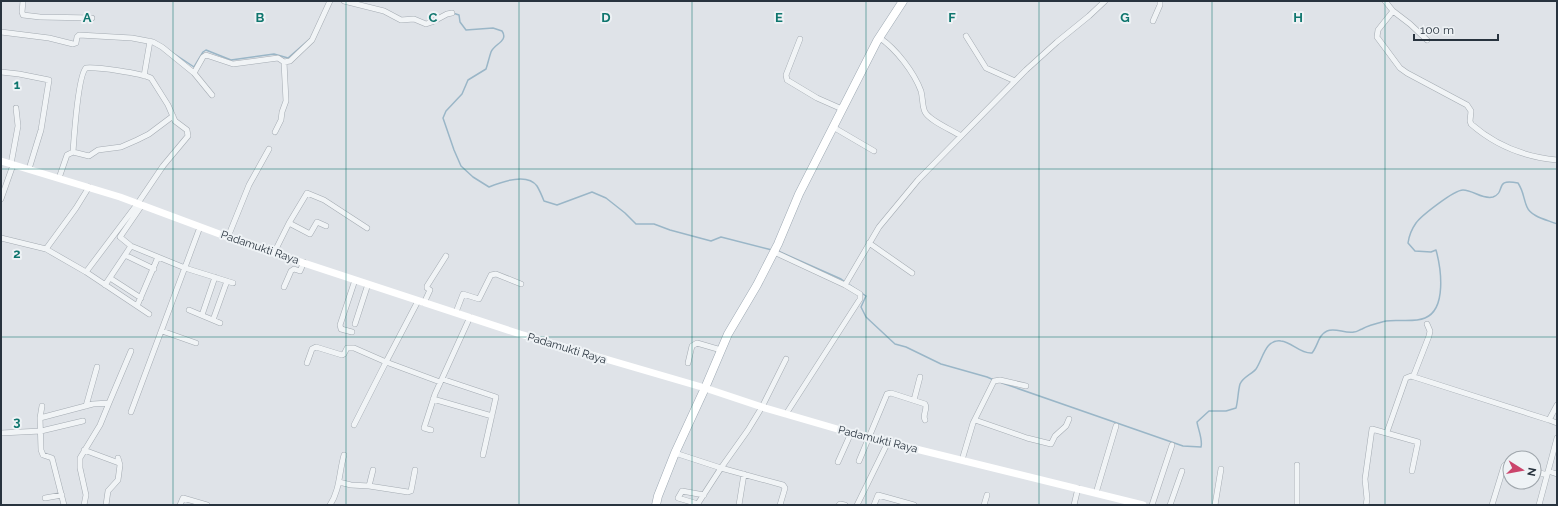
<svg xmlns="http://www.w3.org/2000/svg" width="1558" height="506" viewBox="0 0 1558 506" font-family="Raleway,sans-serif">
<style>
.lines{fill:none;stroke-linecap:round;stroke-linejoin:round}
.stream{stroke:#9ab6c7;stroke-width:1.5}
.street-casing{stroke:#a4abb2;stroke-width:6}
.primary-casing{stroke:#9ea9b3;stroke-width:9}
.street{stroke:#f1f4f6;stroke-width:5}
.secondary{stroke:#fff;stroke-width:7}
.primary{stroke:#fff;stroke-width:8}
.grid{fill:none;stroke:#0f766e;stroke-width:1;stroke-opacity:0.55}
.labels{text-anchor:middle;stroke-width:4;stroke-linejoin:round;paint-order:stroke}
.street-label{font-size:11px;fill:#28333e;stroke:#eef2f5}
.grid-label{font-size:13px;text-anchor:middle;font-weight:bold;fill:#0f766e;stroke:#eef2f5;stroke-width:4;stroke-linejoin:round;paint-order:stroke}
</style>
<rect width="100%" height="100%" fill="#dfe3e8"/>
<g class="lines">
<path class="stream" d="M 453,13 L 459,15 L 460,22 L 466,30 L 493,28 L 502,31 C 509,41 494,44 491,52 C 489,58 488,63 486,69 L 468,80 L 462,94 L 446,111 L 443,118 L 454,150 L 461,166 L 473,177 L 489,187 C 501,182 527,172 537,186 C 540,191 542,196 544,201 L 557,205 L 592,192 L 606,198 L 625,213 L 636,224 L 654,224 L 670,230 L 711,241 L 721,237 L 772,250
M 173,53 L 194,67 L 203,52 L 206,50 L 231,60 L 274,54 L 288,58 L 311,38
M 778,251 L 841,279 L 866,296 L 861,307 L 866,317 L 895,344 L 906,347 L 941,364 L 987,377 L 994,380
M 1002,383 L 1183,446 L 1201,447 C 1203,440 1198,429 1197,422 L 1209,411 L 1226,411 L 1236,408 C 1238,401 1238,391 1240,384 C 1243,377 1252,374 1256,369 C 1263,359 1265,339 1281,341 C 1292,342 1300,354 1312,353 C 1318,346 1318,335 1327,331 C 1335,327 1345,334 1354,332 C 1357,332 1359,330 1362,329 C 1369,325 1378,323 1386,321 C 1398,319 1413,323 1425,318 C 1447,309 1441,268 1436,250 L 1431,252 L 1415,251 L 1408,243 C 1409,236 1411,230 1416,223 C 1421,216 1454,190 1463,190 C 1473,190 1483,200 1493,197 C 1507,192 1493,178 1518,183 C 1524,192 1523,198 1527,207 C 1531,217 1548,220 1557,224"/>
<g class="street-casing">
<path id="street" d="M 23,1 L 22,12 L 23,15 L 40,17 L 92,18
M 344,1 L 384,11 L 401,20 L 414,19 L 426,24 L 432,22 L 447,14 L 452,13
M 1385,1 L 1393,11 L 1378,30 L 1377,37 L 1400,68 L 1407,73 L 1467,105 L 1471,111 L 1470,121 L 1471,124 C 1495,145 1525,157 1557,160
M 1393,11 L 1410,24 L 1427,40
M 1153,21 L 1160,5 L 1160,1
M 1,32 L 49,38 L 73,44 L 76,43 L 77,37 L 79,35 L 132,38 L 153,42 L 162,47 L 194,73 L 203,57 L 206,55 L 233,64 L 278,58 L 284,62 L 286,101 L 282,112 L 281,120 L 275,132
M 966,36 L 986,68 L 1015,81
M 880,38 C 896,49 914,72 921,91 C 923,98 922,106 925,112 C 930,121 952,130 961,136
M 800,39 L 786,75 L 787,80 L 817,98 L 842,109
M 284,62 L 290,61 L 312,40 L 330,1
M 1,72 L 19,74 L 49,80 L 41,130 L 29,169
M 194,73 L 212,95
M 144,76 L 150,41
M 833,127 L 874,151
M 73,152 L 89,156 L 98,150 L 121,147 L 137,140 L 149,134 L 173,116
M 11,164 L 18,126 L 16,108
M 59,178 L 67,155 L 73,152 C 74,138 78,75 86,68 C 98,67 140,73 151,78 L 168,105 L 175,121 L 187,130 L 188,136 L 163,166 L 138,203 L 86,272 L 149,314
M 1,199 L 13,165
M 289,223 L 310,234 L 317,222 L 326,226
M 228,237 L 249,185 L 269,149
M 1,238 L 46,249 L 86,272
M 869,243 L 912,273
M 46,249 L 76,208 L 89,187
M 774,252 L 845,285
M 274,253 L 289,223 L 307,193 L 324,200 L 367,228
M 125,255 L 154,269
M 158,257 L 185,268 L 233,283
M 110,278 L 141,298
M 105,285 L 131,246
M 284,287 L 291,271 L 294,269 L 300,271 L 304,262
M 418,301 L 386,362 L 440,382
M 424,303 L 430,290 L 427,288 L 427,286 L 446,256
M 137,306 L 158,257 L 131,246 L 120,237 L 142,205
M 189,310 L 220,323
M 456,312 L 463,294 L 479,299 L 491,275 L 496,274 L 521,284
M 202,315 L 215,277
M 213,320 L 227,281
M 355,324 L 368,284
M 162,331 L 196,343
M 352,332 L 341,329 L 340,325 L 355,280
M 307,363 L 312,349 L 316,347 L 342,355 L 344,354 L 347,348 L 354,348 L 386,362 L 354,425
M 688,363 L 692,346 L 697,343 L 721,350
M 1413,377 L 1429,336 L 1430,331 L 1427,324
M 442,379 L 496,397 L 483,455
M 433,399 L 492,416
M 914,400 L 920,377
M 1557,405 L 1549,420 L 1557,423
M 42,406 L 40,418 L 41,450 L 43,455 L 52,458 L 64,505
M 86,406 L 97,367
M 131,412 L 200,227
M 786,414 L 860,299 L 860,294 L 845,285 L 879,227 L 918,180 L 1026,70 L 1057,42 L 1089,16 L 1105,1
M 40,418 L 93,404 L 109,403 L 131,351
M 975,420 L 1027,438 L 1051,444 L 1055,436 L 1066,426 L 1069,419
M 431,430 L 424,428 L 435,394 L 470,317
M 1387,432 L 1406,378 L 1411,376 L 1549,420
M 1,433 L 41,431 L 83,421
M 84,450 L 119,463
M 675,453 L 721,468 L 697,505
M 962,460 L 973,423 L 994,381 L 1000,380 L 1026,386
M 859,461 L 887,394 L 891,393 L 925,404 C 928,409 922,415 925,420
M 838,462 L 851,433
M 1534,471 L 1547,475
M 1548,471 L 1557,474
M 339,482 L 351,485 L 369,486 L 373,470
M 369,486 L 408,492 L 411,491 L 415,470
M 1096,493 L 1116,426
M 45,498 L 62,495
M 698,504 L 678,498 L 682,491 L 704,495
M 84,505 L 86,495 L 80,468 L 80,458 L 100,425 L 109,403
M 106,505 L 108,491 L 118,480 L 120,465 L 118,458
M 180,505 L 183,498 L 207,505
M 330,505 C 340,490 339,472 344,455
M 739,505 L 744,474
M 780,505 L 785,488 L 783,485 L 721,468 L 748,430 L 762,407 L 786,359
M 839,505 L 840,504 L 845,505
M 857,505 L 888,442
M 874,505 L 878,495 L 914,505
M 984,505 L 987,495
M 1074,505 L 1078,488
M 1152,505 L 1172,445
M 1170,505 L 1182,471
M 1215,505 L 1221,469
M 1297,505 L 1297,465
M 1366,505 L 1367,499 L 1365,479 L 1372,429 L 1418,442 L 1412,471
M 1492,505 L 1504,466 L 1505,465 L 1510,465
M 1539,505 L 1557,438"/>
</g>
<g class="primary-casing">
<path id="primary" d="M 656,505 L 658,496 L 675,453 L 705,388 L 728,334 L 757,285 L 778,244 L 799,194 L 877,41 L 903,1"/>
</g>
<use href="#street" class="street"/>
<path class="secondary" d="M 1,161 L 120,197 L 249,245 L 520,334 L 705,388 L 762,407 L 851,433 L 1143,505"/>
<use href="#primary" class="primary"/>
</g>
<path class="grid" d="M 173,1 L 173,505M 346,1 L 346,505M 519,1 L 519,505M 692,1 L 692,505M 866,1 L 866,505M 1039,1 L 1039,505M 1212,1 L 1212,505M 1385,1 L 1385,505M 1,169 L 1557,169M 1,337 L 1557,337"/>
<g class="labels">
<g class="street-label">
<text transform="translate(260 247) rotate(19)" y="4">Padamukti Raya</text>
<text transform="translate(567 348) rotate(17)" y="4">Padamukti Raya</text>
<text transform="translate(878 439) rotate(14)" y="4">Padamukti Raya</text>
</g>
</g>
<g class="grid-label">
<text x="87" y="22">A</text>
<text x="260" y="22">B</text>
<text x="433" y="22">C</text>
<text x="606" y="22">D</text>
<text x="779" y="22">E</text>
<text x="952" y="22">F</text>
<text x="1125" y="22">G</text>
<text x="1298" y="22">H</text>
<text x="17" y="89">1</text>
<text x="17" y="258">2</text>
<text x="17" y="426">3</text>
</g>
<rect width="1558" height="506" fill="none" stroke="#28333e" stroke-width="4"/>
<g transform="translate(1522 470) rotate(101)"><circle r="19" fill="#eef2f5" stroke="#9fa6ac"/>
<path d="M0-3L7 15L0 10L-7 15Z" fill="#cb456c"/>
<text y="-6" font-size="11" font-weight="bold" text-anchor="middle" fill="#28333e">N</text>
</g>
<path d="M1414 34v6h84v-6" fill="none" stroke="#28333e" stroke-width="2"/>
<text x="1420" y="34" font-size="12" fill="#28333e" stroke="#eef2f5" stroke-width="3" paint-order="stroke">100 m</text>
</svg>
